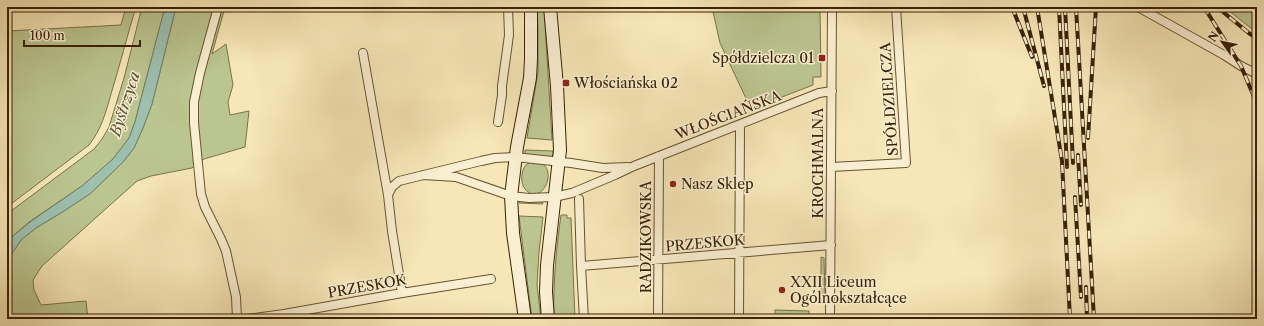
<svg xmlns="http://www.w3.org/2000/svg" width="1264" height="326" viewBox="0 0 1264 326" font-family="'Libre Caslon Text',serif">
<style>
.green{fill:#bbc590;stroke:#7a734a}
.water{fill:#9dc0af;stroke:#75806a}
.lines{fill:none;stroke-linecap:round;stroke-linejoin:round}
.street-casing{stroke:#685230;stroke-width:10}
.secondary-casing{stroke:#392103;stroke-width:14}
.street{stroke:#faefd1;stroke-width:8}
.secondary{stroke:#faefd1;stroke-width:12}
.rail-casing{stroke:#392103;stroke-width:4}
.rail{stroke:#faefd1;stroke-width:2.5;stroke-dasharray:8;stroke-linecap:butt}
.poi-dot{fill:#8f2418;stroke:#faefd1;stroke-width:1.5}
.labels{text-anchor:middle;stroke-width:3;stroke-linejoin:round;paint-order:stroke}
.poi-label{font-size:14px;fill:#392103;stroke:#faefd1;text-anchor:start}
.street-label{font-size:14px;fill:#392103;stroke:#faefd1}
.water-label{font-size:15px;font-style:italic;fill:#575137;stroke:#faefd1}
</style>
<rect width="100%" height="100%" fill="#f7e7b8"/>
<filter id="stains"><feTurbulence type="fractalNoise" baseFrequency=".005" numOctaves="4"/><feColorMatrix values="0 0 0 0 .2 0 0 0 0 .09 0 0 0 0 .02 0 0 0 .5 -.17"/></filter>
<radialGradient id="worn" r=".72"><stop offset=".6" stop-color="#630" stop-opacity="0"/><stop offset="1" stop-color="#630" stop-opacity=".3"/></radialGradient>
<path class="green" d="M 126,7 L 136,7 C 127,36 120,65 111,94 C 106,112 101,130 89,145 L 7,207 L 7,31 L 121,25 Z
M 142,7 L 165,7 L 135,122 L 129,138 L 113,159 L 82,186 L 29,222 L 13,236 L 7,243 L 7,214 L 86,155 L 94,149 L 102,139 L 109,127 L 124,78 Z
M 176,7 L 225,7 L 212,54 L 226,44 L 233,85 L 228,102 L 230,115 L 249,111 L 245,147 L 204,159 L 192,168 L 151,176 L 137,181 L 42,266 L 33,280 L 34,290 L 41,305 L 86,301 L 88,319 L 7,319 L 7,261 L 21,240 L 36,228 L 64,211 L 91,193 L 123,162 L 134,148 L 143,128 L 152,104 Z
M 537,7 L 544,7 L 552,140 L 527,138 L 538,72 L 538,28 Z
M 712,7 L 820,7 L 821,77 L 813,77 L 813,85 L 751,109 L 720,43 Z
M 1229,7 L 1257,7 L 1257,33 L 1228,10 Z
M 525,150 L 553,151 L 553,156 L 550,157 L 526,155 L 525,153 Z
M 532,162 C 536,162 541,162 544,165 C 556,176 540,206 525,189 C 520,183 521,170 526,165 C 527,164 531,162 532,162 Z
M 521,200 L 542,202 L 543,204 L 519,203 Z
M 561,215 L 567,215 L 567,218 L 571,218 L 575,319 L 554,319 C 553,284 556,250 561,215 Z
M 519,216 L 543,217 L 539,252 L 537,285 L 541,319 L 532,319 Z
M 821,257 L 824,258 L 825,298 L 823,300 L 821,300 Z
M 775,310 L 809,311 L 809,319 L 775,319 Z"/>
<path class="water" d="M 165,7 L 176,7 L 152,104 L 143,128 L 134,148 L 123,162 L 91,193 L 64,211 L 36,228 L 21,240 L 7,261 L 7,243 L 13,236 L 30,222 L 82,186 L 113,159 L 129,138 L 135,122 Z"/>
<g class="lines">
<g class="street-casing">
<path id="street" d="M 218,7 L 200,73 L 194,102 L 194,123 L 201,194 L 205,207 L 221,239 L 226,251 L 236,297 L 237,319
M 1138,7 L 1224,55 L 1241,66 L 1257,74
M 363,53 L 388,195 L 392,231 L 402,293
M 498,122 L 502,95 L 502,86 L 509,35 L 508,7
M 831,167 L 906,163 L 896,7
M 423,175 L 456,177 L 511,196 L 529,198 L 554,197 L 572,193 L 615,175 L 634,166 L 819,93 L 832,91
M 388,195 L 392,187 L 399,181 L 481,161 L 495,158 L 515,157 L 571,163 L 603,168 L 628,167
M 579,199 L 581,266 L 584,319
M 581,266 L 831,245
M 247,319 L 284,314 L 402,293 L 491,279
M 658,319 L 659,156
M 739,319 L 740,125
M 830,319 L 832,7"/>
</g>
<g class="secondary-casing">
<path id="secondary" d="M 525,319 L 513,233 L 511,196 L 517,147 L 530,78 L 531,59 L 531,7
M 548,319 L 546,292 L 547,265 L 560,150 L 557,86 L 550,7"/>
</g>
<use href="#street" class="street"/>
<use href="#secondary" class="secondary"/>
<g class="rail-casing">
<path id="rail" d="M 1012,7 L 1032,57
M 1023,7 L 1044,86
M 1037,7 L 1062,161 L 1070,319
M 1059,7 L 1067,167
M 1065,7 L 1073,163
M 1076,7 L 1094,319
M 1204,7 L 1241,66 L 1257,104
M 1217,7 L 1250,34 L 1257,38
M 1088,138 L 1096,7
M 1078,155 L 1081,205
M 1075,197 L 1081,297
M 1086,287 L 1087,319"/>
</g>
<use href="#rail" class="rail"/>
</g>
<g class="poi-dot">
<rect x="818" y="54" width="8" height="8" rx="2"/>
<rect x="562" y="79" width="8" height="8" rx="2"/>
<circle cx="673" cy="184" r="4"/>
<circle cx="782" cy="290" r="4"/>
</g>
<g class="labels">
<g class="poi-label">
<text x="814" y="63" text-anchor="end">Spółdzielcza 01</text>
<text x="574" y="88">Włościańska 02</text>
<text x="681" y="189">Nasz Sklep</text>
<text x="790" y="287">XXII Liceum<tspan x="790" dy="16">Ogólnokształcące</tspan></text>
</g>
<g class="street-label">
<text transform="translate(889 99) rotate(-94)" y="5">SPÓŁDZIELCZA</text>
<text transform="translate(728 115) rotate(-21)" y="5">WŁOŚCIAŃSKA</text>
<text transform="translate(818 163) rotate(-90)" y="5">KROCHMALNA</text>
<text transform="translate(646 237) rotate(-90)" y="5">RADZIKOWSKA</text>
<text transform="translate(705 243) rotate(-5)" y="5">PRZESKOK</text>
<text transform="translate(367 286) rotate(-10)" y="5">PRZESKOK</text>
</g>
<g class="water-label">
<text transform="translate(125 104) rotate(-72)" y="5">Bystrzyca</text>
</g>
</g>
<rect width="1264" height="326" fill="none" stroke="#f7e7b8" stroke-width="24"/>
<rect x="8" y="8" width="1248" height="310" fill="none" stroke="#392103" stroke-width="2"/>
<rect x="12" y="12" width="1240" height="302" fill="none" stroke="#392103"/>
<g transform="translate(1222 42) rotate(303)" stroke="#faefd1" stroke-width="3" paint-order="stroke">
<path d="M0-3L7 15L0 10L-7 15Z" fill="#392103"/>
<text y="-6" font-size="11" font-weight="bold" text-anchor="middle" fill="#392103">N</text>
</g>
<path d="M24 40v6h116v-6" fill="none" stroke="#392103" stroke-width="2"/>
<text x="30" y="40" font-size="12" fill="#392103" stroke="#faefd1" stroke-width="3" paint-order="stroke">100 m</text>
<rect width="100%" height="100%" filter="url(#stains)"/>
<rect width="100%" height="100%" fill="url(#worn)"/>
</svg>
